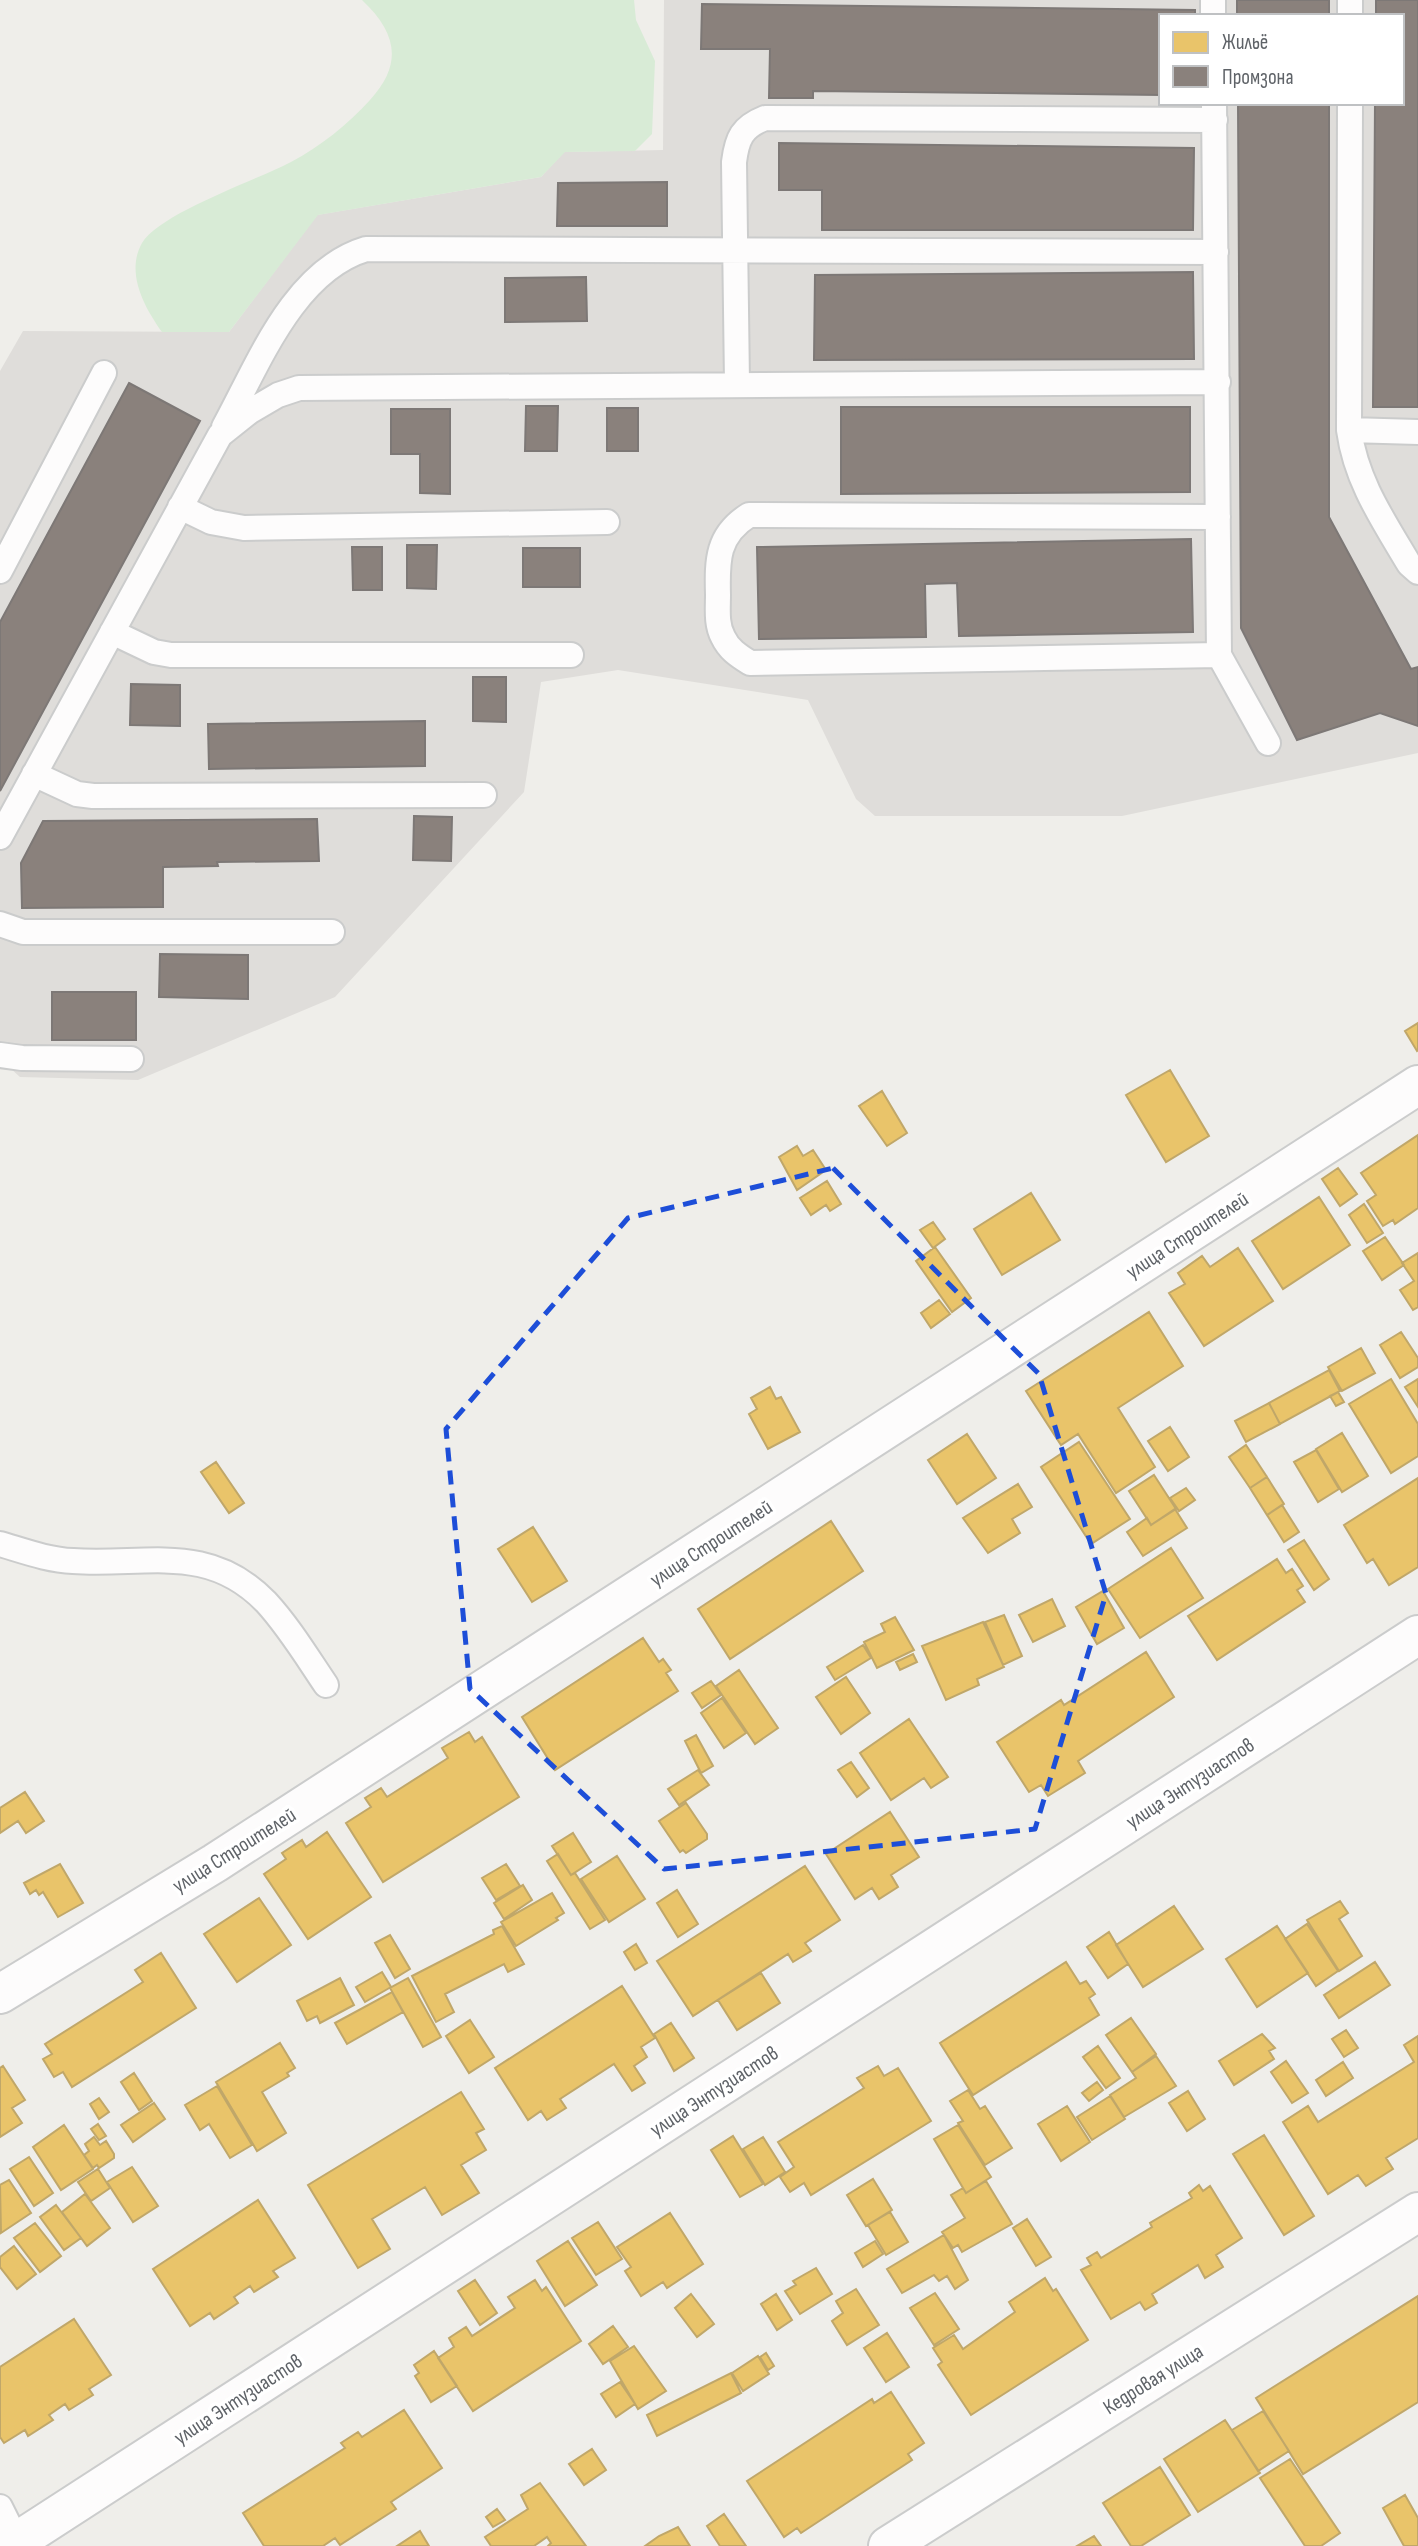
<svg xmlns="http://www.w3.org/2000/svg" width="1418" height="2546" viewBox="0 0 1418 2546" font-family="'Sofia Sans Condensed',sans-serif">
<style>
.industrial{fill:#dfddda;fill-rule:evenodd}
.green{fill:#d8ebd6}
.homes{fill:#e9c46a;stroke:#c0a769;stroke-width:2}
.industry{fill:#8a817c;stroke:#7d7876;stroke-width:2}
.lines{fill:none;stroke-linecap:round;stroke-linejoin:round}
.lane-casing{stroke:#cbcccc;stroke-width:28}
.street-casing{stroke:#cbcccc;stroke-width:42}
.lane{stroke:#fdfcfc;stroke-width:24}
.street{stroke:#fdfcfc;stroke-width:38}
.marked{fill:none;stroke:#1d4ed8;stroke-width:5;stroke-dasharray:14 9;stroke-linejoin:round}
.labels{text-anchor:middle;stroke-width:7;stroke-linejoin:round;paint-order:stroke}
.street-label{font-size:21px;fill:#5f6368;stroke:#fff}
</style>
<rect width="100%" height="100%" fill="#efeeea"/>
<path class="industrial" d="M 664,0 L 1418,0 L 1418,753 L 1122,816 L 875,816 L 856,799 L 808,700 L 618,670 L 541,682 L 524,792 L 335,997 L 138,1080 L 20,1077 L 0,1059 L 0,371 L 23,331 L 229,332 L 317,215 L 541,177 L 564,152 L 663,150 ZM 1161,16 L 1402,16 L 1402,103 L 1161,103 Z"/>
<path class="green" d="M 362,0 L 634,0 L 636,20 L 655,61 L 652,134 L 635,151 L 565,152 L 541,177 L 318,215 L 229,332 L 162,332 C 145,308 125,273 142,243 C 160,213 257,180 291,162 C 320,147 348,124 370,100 C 404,63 396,32 362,0 Z"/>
<path class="homes" d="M 1418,1023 L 1418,1050 L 1417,1051 L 1405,1031 Z
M 1170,1070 L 1209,1136 L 1166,1162 L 1126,1095 Z
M 882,1091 L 907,1133 L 887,1146 L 859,1106 Z
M 1418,1135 L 1418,1208 L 1395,1224 L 1393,1220 L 1383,1226 L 1367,1201 L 1376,1195 L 1361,1173 Z
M 797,1146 L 803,1156 L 813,1150 L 826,1170 L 797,1190 L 779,1157 Z
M 1338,1168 L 1357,1194 L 1340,1206 L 1322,1179 Z
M 827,1181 L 841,1204 L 830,1211 L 826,1205 L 811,1215 L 800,1198 Z
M 1031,1193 L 1060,1240 L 1002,1275 L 974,1229 Z
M 1319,1197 L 1350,1245 L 1283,1289 L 1252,1241 Z
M 1364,1204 L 1383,1233 L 1367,1243 L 1349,1215 Z
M 933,1222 L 945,1239 L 933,1248 L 920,1230 Z
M 1385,1237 L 1404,1265 L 1382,1280 L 1363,1251 Z
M 935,1247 L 971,1298 L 952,1312 L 916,1261 Z
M 1238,1248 L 1273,1301 L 1204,1346 L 1169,1293 L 1185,1284 L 1178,1273 L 1202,1256 L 1210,1267 Z
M 1418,1253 L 1418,1307 L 1413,1310 L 1400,1290 L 1414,1281 L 1402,1263 Z
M 939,1300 L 950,1314 L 931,1328 L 921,1313 Z
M 1149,1312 L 1183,1366 L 1118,1408 L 1155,1467 L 1116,1493 L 1078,1434 L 1061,1445 L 1026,1391 Z
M 1401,1332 L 1418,1358 L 1418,1367 L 1400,1378 L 1380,1345 Z
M 1361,1348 L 1375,1373 L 1342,1391 L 1328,1367 Z
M 1329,1370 L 1340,1391 L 1280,1424 L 1269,1403 Z
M 1391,1379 L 1418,1424 L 1418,1456 L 1391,1473 L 1349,1404 Z
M 1418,1379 L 1418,1407 L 1405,1387 Z
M 770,1387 L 776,1399 L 781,1397 L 800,1432 L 768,1449 L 749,1414 L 757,1409 L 751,1398 Z
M 1338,1392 L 1344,1402 L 1336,1406 L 1330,1396 Z
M 1269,1403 L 1280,1424 L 1246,1442 L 1235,1421 Z
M 1170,1427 L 1189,1457 L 1168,1471 L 1148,1441 Z
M 1342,1433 L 1368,1476 L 1342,1492 L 1316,1449 Z
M 967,1434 L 996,1478 L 957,1504 L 928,1460 Z
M 1079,1442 L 1130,1519 L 1091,1544 L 1041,1467 Z
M 1246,1445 L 1267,1477 L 1250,1488 L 1229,1457 Z
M 1316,1450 L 1339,1489 L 1318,1502 L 1294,1462 Z
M 216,1462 L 244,1503 L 229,1513 L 201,1472 Z
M 1154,1475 L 1176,1509 L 1151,1525 L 1129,1491 Z
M 1267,1477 L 1284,1504 L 1267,1515 L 1250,1488 Z
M 1418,1478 L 1418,1567 L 1389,1585 L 1373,1559 L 1367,1563 L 1344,1525 Z
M 1018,1484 L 1032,1507 L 1012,1519 L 1020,1533 L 988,1553 L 963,1518 Z
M 1186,1488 L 1195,1500 L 1179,1511 L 1170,1498 Z
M 1282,1505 L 1299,1532 L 1284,1542 L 1267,1515 Z
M 1175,1509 L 1187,1528 L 1143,1556 L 1127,1532 L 1147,1518 L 1151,1525 Z
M 831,1521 L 863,1571 L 730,1659 L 698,1609 Z
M 533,1527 L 567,1581 L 532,1602 L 498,1549 Z
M 1304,1540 L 1329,1579 L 1314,1590 L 1288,1550 Z
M 1171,1548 L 1203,1598 L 1140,1638 L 1108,1589 Z
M 1277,1559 L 1286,1573 L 1292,1569 L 1303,1586 L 1297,1590 L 1305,1602 L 1217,1660 L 1188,1616 Z
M 1103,1591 L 1124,1628 L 1097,1644 L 1076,1607 Z
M 1052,1599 L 1065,1626 L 1033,1642 L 1019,1615 Z
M 1004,1615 L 1022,1656 L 1003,1665 L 985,1622 Z
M 895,1617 L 914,1650 L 877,1668 L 864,1642 L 885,1632 L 881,1624 Z
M 983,1622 L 1004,1667 L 977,1679 L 979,1685 L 946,1700 L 922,1646 Z
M 643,1638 L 659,1662 L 663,1659 L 671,1670 L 666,1673 L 678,1691 L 555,1770 L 522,1717 Z
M 863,1645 L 871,1658 L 835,1680 L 827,1667 Z
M 1146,1652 L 1174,1697 L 1078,1761 L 1085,1773 L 1048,1796 L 1041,1785 L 1029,1792 L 997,1742 L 1061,1700 L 1064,1705 Z
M 913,1654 L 917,1662 L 900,1670 L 896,1662 Z
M 739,1670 L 778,1728 L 755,1744 L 716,1686 Z
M 846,1677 L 870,1713 L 841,1734 L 816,1697 Z
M 711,1681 L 721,1695 L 702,1708 L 692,1693 Z
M 722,1698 L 746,1733 L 724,1748 L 701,1713 Z
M 909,1719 L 948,1777 L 931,1788 L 924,1778 L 891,1800 L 860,1753 Z
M 469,1732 L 475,1742 L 482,1737 L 519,1797 L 383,1882 L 346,1823 L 371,1807 L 365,1798 L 381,1788 L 387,1797 L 448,1758 L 442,1748 Z
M 696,1735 L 713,1766 L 701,1773 L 685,1741 Z
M 851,1762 L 869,1788 L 857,1797 L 838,1770 Z
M 698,1770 L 709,1785 L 679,1805 L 668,1789 Z
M 25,1792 L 44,1821 L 26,1833 L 18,1821 L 0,1833 L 0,1808 Z
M 686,1803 L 707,1834 L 707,1839 L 686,1853 L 683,1850 L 680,1852 L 659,1821 Z
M 890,1812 L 919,1857 L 891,1875 L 898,1887 L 879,1899 L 872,1888 L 855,1899 L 826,1854 Z
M 327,1832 L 371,1897 L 308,1939 L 264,1874 L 286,1859 L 282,1853 L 302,1840 L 306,1847 Z
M 573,1833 L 591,1862 L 571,1875 L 552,1846 Z
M 558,1854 L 571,1875 L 575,1873 L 605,1920 L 590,1929 L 547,1861 Z
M 617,1856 L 645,1899 L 609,1922 L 581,1879 Z
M 60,1864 L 83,1903 L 58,1917 L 43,1892 L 39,1895 L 36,1890 L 30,1894 L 24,1883 Z
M 506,1864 L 520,1886 L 496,1900 L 482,1878 Z
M 805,1866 L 840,1920 L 805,1943 L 811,1951 L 793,1962 L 788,1954 L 693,2016 L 657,1961 Z
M 523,1885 L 532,1900 L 504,1919 L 494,1903 Z
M 677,1890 L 698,1924 L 678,1937 L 657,1903 Z
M 552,1893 L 564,1913 L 556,1918 L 558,1920 L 516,1946 L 501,1922 Z
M 259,1898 L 291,1945 L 237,1982 L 204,1934 Z
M 1340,1901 L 1348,1913 L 1339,1919 L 1362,1956 L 1339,1971 L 1307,1920 Z
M 1174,1906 L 1203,1949 L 1143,1987 L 1116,1945 Z
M 1307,1924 L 1338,1971 L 1316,1986 L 1285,1939 Z
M 502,1926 L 524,1964 L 508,1972 L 504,1964 L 445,1994 L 454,2012 L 436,2022 L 412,1976 L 494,1934 L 493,1930 Z
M 1277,1926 L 1308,1973 L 1257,2007 L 1226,1959 Z
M 1109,1932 L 1128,1964 L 1108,1978 L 1087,1947 Z
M 390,1935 L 410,1969 L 395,1978 L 375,1943 Z
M 636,1944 L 647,1963 L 635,1970 L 624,1952 Z
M 161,1953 L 196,2008 L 72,2087 L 63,2072 L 54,2077 L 43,2059 L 52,2054 L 45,2044 L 143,1982 L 135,1970 Z
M 1066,1962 L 1080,1984 L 1086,1981 L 1095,1994 L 1089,1998 L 1099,2015 L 973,2095 L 940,2043 Z
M 1375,1962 L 1390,1985 L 1339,2018 L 1324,1995 Z
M 382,1972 L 391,1987 L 365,2002 L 356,1987 Z
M 761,1973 L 780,2003 L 737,2030 L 718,2000 Z
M 340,1978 L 354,2005 L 320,2023 L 317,2016 L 307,2021 L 297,2001 Z
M 408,1978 L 441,2037 L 423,2047 L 390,1988 Z
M 622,1986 L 655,2038 L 641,2047 L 647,2057 L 634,2066 L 645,2083 L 632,2091 L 614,2064 L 560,2099 L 566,2108 L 547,2120 L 541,2111 L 528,2120 L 495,2068 Z
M 392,1992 L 403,2012 L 347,2044 L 335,2023 Z
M 1131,2018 L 1156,2054 L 1132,2072 L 1106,2035 Z
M 470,2020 L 494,2057 L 469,2073 L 446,2036 Z
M 671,2023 L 694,2058 L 674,2071 L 654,2034 Z
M 1346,2030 L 1358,2048 L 1344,2057 L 1332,2039 Z
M 1262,2034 L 1275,2048 L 1269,2051 L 1274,2059 L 1234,2085 L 1219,2061 Z
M 1418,2036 L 1418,2138 L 1386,2158 L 1393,2169 L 1366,2186 L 1358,2175 L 1328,2194 L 1283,2122 L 1308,2106 L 1318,2122 L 1414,2062 L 1404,2045 Z
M 280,2043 L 295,2068 L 287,2073 L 289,2076 L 262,2092 L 286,2133 L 257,2151 L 216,2082 Z
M 1098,2046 L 1120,2078 L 1106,2088 L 1083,2057 Z
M 1156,2056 L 1176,2086 L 1124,2117 L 1110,2095 L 1136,2078 L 1132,2072 Z
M 1286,2061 L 1308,2093 L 1292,2103 L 1271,2072 Z
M 1343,2062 L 1353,2078 L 1326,2096 L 1316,2080 Z
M 3,2066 L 25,2100 L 12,2108 L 22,2123 L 0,2137 L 0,2068 Z
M 878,2066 L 884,2076 L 898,2068 L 931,2121 L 811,2195 L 804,2183 L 790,2192 L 780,2177 L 794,2167 L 778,2142 L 864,2088 L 857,2078 Z
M 134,2073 L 152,2101 L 139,2110 L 121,2082 Z
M 1097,2082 L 1103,2090 L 1089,2101 L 1082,2093 Z
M 217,2086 L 252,2145 L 230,2158 L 209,2124 L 200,2130 L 185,2105 Z
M 968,2090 L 980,2109 L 985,2106 L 1012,2148 L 985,2165 L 958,2123 L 963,2121 L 950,2101 Z
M 1188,2091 L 1205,2119 L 1187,2131 L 1169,2103 Z
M 461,2092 L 484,2129 L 476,2133 L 486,2150 L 461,2165 L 479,2193 L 442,2215 L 425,2187 L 372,2219 L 390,2249 L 358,2268 L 308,2185 Z
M 1110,2096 L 1125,2119 L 1092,2140 L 1077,2117 Z
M 99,2098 L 109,2112 L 99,2119 L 90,2104 Z
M 154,2103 L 165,2119 L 133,2142 L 121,2125 Z
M 1067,2106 L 1090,2142 L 1061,2161 L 1038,2124 Z
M 98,2124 L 106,2136 L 99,2140 L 91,2129 Z
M 64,2125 L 93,2169 L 61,2190 L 33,2147 Z
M 958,2125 L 991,2177 L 966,2193 L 934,2139 Z
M 1264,2135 L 1314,2216 L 1284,2235 L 1233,2154 Z
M 733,2136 L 763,2184 L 740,2197 L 711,2150 Z
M 94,2137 L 100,2145 L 106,2141 L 114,2154 L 114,2158 L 99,2168 L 97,2165 L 93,2168 L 84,2155 L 89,2151 L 85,2144 Z
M 763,2137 L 785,2172 L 765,2185 L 743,2149 Z
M 29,2157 L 53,2193 L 34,2206 L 10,2169 Z
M 132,2167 L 158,2206 L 133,2222 L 107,2182 Z
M 98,2169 L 110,2188 L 91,2201 L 78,2182 Z
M 873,2179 L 892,2210 L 866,2226 L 847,2195 Z
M 9,2180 L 31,2213 L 1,2233 L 0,2185 Z
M 986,2181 L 1012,2224 L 962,2252 L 958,2245 L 953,2248 L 942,2232 L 965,2218 L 951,2195 L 963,2188 L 966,2193 Z
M 1199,2185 L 1203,2191 L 1210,2186 L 1242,2238 L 1216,2255 L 1223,2267 L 1205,2278 L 1198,2265 L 1152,2294 L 1157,2303 L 1145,2310 L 1140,2302 L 1111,2319 L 1081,2270 L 1091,2265 L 1087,2258 L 1097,2252 L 1101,2258 L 1152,2227 L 1150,2223 L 1192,2198 L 1189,2193 Z
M 85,2194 L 110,2228 L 87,2246 L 62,2212 Z
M 258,2200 L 295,2258 L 273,2271 L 278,2277 L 254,2292 L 250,2286 L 234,2297 L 238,2303 L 214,2319 L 210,2313 L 190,2326 L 153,2269 Z
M 56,2205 L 81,2238 L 64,2250 L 40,2217 Z
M 890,2212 L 908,2242 L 886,2255 L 868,2225 Z
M 670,2213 L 703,2264 L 667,2288 L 663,2282 L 641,2296 L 625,2271 L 631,2267 L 617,2247 Z
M 1027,2219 L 1051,2257 L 1036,2266 L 1013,2228 Z
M 598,2222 L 622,2259 L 596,2275 L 572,2238 Z
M 35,2223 L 61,2256 L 40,2272 L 14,2238 Z
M 944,2235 L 968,2280 L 955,2289 L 947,2276 L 939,2281 L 934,2275 L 902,2293 L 887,2269 Z
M 568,2241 L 597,2285 L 565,2306 L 537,2261 Z
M 875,2241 L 883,2254 L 863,2267 L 855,2253 Z
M 14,2246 L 36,2274 L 17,2289 L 0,2267 L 0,2257 Z
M 816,2268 L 832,2294 L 800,2314 L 785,2291 L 796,2285 L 793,2281 Z
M 1045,2278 L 1053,2291 L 1056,2289 L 1088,2340 L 971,2415 L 938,2365 L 942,2362 L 933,2348 L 954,2335 L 963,2349 L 1015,2312 L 1009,2302 Z
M 475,2280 L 497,2313 L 480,2325 L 458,2291 Z
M 535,2280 L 542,2291 L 546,2287 L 581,2341 L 473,2411 L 438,2358 L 454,2347 L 449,2338 L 466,2327 L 472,2336 L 515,2308 L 508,2297 Z
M 856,2289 L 879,2325 L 847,2345 L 832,2321 L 843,2313 L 836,2301 Z
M 935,2293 L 959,2329 L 934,2345 L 910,2308 Z
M 691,2294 L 714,2324 L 697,2337 L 675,2308 Z
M 776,2294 L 792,2320 L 777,2330 L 761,2304 Z
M 1418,2296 L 1418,2402 L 1303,2474 L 1256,2398 Z
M 74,2319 L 111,2375 L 89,2389 L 93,2395 L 69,2410 L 65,2404 L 49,2415 L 53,2420 L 28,2436 L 25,2430 L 4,2443 L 0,2437 L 0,2367 Z
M 613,2326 L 628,2347 L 603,2364 L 589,2344 Z
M 887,2333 L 909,2367 L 886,2382 L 864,2348 Z
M 634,2346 L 666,2391 L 638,2409 L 610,2361 Z
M 434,2351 L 457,2386 L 431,2402 L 415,2376 L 419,2373 L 414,2365 Z
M 766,2353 L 774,2366 L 768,2370 L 760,2357 Z
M 758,2356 L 769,2374 L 743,2391 L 732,2373 Z
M 731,2373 L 741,2393 L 657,2436 L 647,2415 Z
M 620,2382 L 635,2404 L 616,2417 L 601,2394 Z
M 891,2392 L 924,2443 L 908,2454 L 912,2460 L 801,2533 L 797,2528 L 784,2537 L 747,2481 L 872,2399 L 874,2403 Z
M 404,2410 L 442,2468 L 391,2502 L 396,2509 L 340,2545 L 335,2538 L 323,2546 L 264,2546 L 243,2513 L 345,2448 L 341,2443 L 358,2432 L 362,2437 Z
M 1263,2411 L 1289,2451 L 1258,2471 L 1232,2430 Z
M 1225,2420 L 1260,2473 L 1198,2512 L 1164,2459 Z
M 592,2449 L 606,2470 L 584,2485 L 569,2464 Z
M 1290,2459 L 1340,2533 L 1321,2546 L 1305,2546 L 1260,2478 Z
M 1160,2467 L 1190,2515 L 1141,2546 L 1131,2546 L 1103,2503 Z
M 540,2483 L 586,2546 L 548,2546 L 551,2543 L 547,2537 L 534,2546 L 491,2546 L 485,2537 L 528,2509 L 521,2495 Z
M 1405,2495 L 1418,2518 L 1418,2546 L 1404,2546 L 1383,2508 Z
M 497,2509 L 505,2520 L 493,2527 L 486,2517 Z
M 724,2514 L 746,2546 L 720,2546 L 707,2526 Z
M 678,2527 L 690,2546 L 645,2546 L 659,2536 Z
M 420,2531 L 429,2546 L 397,2546 Z
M 1094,2536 L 1101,2546 L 1077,2546 Z"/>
<path class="industry" d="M 1237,0 L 1329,0 L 1329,16 L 1237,16 Z
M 1376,0 L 1418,0 L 1418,407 L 1373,407 L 1375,103 L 1402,103 L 1402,16 L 1376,16 Z
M 702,4 L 1195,10 L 1195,16 L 1161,16 L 1161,95 L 813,91 L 813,98 L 769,98 L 770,49 L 701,49 Z
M 1238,103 L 1329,103 L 1329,517 L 1411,669 L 1418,667 L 1418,726 L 1380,713 L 1297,740 L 1241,628 Z
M 779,143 L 1194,148 L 1193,230 L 822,230 L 822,190 L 779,190 Z
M 667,182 L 667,226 L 557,226 L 558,183 Z
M 1193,272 L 1194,359 L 814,360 L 815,275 Z
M 586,277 L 587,321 L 505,322 L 505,278 Z
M 129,383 L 200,421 L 0,791 L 0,622 Z
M 526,406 L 558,406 L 557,451 L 525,451 Z
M 841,407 L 1190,407 L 1190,492 L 841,494 Z
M 607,408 L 638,408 L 638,451 L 607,451 Z
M 391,409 L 450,409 L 450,494 L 420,493 L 420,454 L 391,454 Z
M 1191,539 L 1193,632 L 959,636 L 957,583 L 925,584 L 926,637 L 759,639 L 757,547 Z
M 407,545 L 437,545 L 436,589 L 407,588 Z
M 352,547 L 382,547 L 382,590 L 353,590 Z
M 523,548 L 580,548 L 580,587 L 523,587 Z
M 473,677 L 506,677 L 506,722 L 473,721 Z
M 131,684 L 180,685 L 180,726 L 130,725 Z
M 425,721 L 425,766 L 209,769 L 208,724 Z
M 414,816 L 452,817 L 451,861 L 413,860 Z
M 317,819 L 319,861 L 217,862 L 218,866 L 163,867 L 163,907 L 22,908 L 21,863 L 43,821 Z
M 160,954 L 248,955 L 248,999 L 159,997 Z
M 52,992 L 136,992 L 136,1040 L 52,1040 Z"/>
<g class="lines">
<g class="lane-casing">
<path id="lane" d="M 1213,0 L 1213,16
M 1350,16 L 1350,0
M 1214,103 L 1219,655 L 750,663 C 739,656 729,650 723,637 C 716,624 718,609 718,595 C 717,560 717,535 749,515 L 1218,517
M 1350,103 L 1349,430 C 1356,481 1383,520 1409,564 L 1418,572
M 737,383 L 734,162 C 737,138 742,127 765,118 L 1215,120
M 224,427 C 258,365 293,271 366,249 L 1216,252
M 1349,430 L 1418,432
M 180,507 L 211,522 L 244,528 L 607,522
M 0,571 L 104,373
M 112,632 L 154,652 L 171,655 L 571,655
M 1219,655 L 1268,743
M 34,774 L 77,794 L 93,796 L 484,795
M 0,837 L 220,435 L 249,412 L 278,395 L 299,388 L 1218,382
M 0,924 L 23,932 L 332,932
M 0,1055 L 22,1058 L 131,1059
M 0,1544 C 24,1551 48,1560 73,1561 C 146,1566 208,1542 266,1602 C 289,1627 307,1657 326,1685
M 0,2507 L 17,2541"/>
</g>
<g class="street-casing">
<path id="street" d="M 0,1994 L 215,1863 L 1418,1085
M 10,2546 L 1418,1635
M 888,2546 L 1418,2212"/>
</g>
<use href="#lane" class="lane"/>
<use href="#street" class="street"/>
</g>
<path class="marked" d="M 833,1168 L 1039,1374 L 1106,1594 L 1035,1829 L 664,1869 L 470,1689 L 446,1429 L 628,1218 Z"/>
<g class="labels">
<g class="street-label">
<text transform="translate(1187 1235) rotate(-33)" y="7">улица Строителей</text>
<text transform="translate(711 1543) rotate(-33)" y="7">улица Строителей</text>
<text transform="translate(1190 1783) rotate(-33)" y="7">улица Энтузиастов</text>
<text transform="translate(234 1850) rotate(-32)" y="7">улица Строителей</text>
<text transform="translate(714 2091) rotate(-33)" y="7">улица Энтузиастов</text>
<text transform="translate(1153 2379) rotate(-32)" y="7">Кедровая улица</text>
<text transform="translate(238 2399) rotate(-33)" y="7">улица Энтузиастов</text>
</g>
</g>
<rect x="1159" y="14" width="245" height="91" fill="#ffffff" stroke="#bfc1c3" stroke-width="2"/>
<rect x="1173" y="32" width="35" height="21" fill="#e9c46a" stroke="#bfc1c3" stroke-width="2"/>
<text x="1222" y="49" font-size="21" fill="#5f6368">Жильё</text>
<rect x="1173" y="66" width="35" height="21" fill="#8a817c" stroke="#bfc1c3" stroke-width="2"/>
<text x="1222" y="84" font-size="21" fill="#5f6368">Промзона</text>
</svg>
